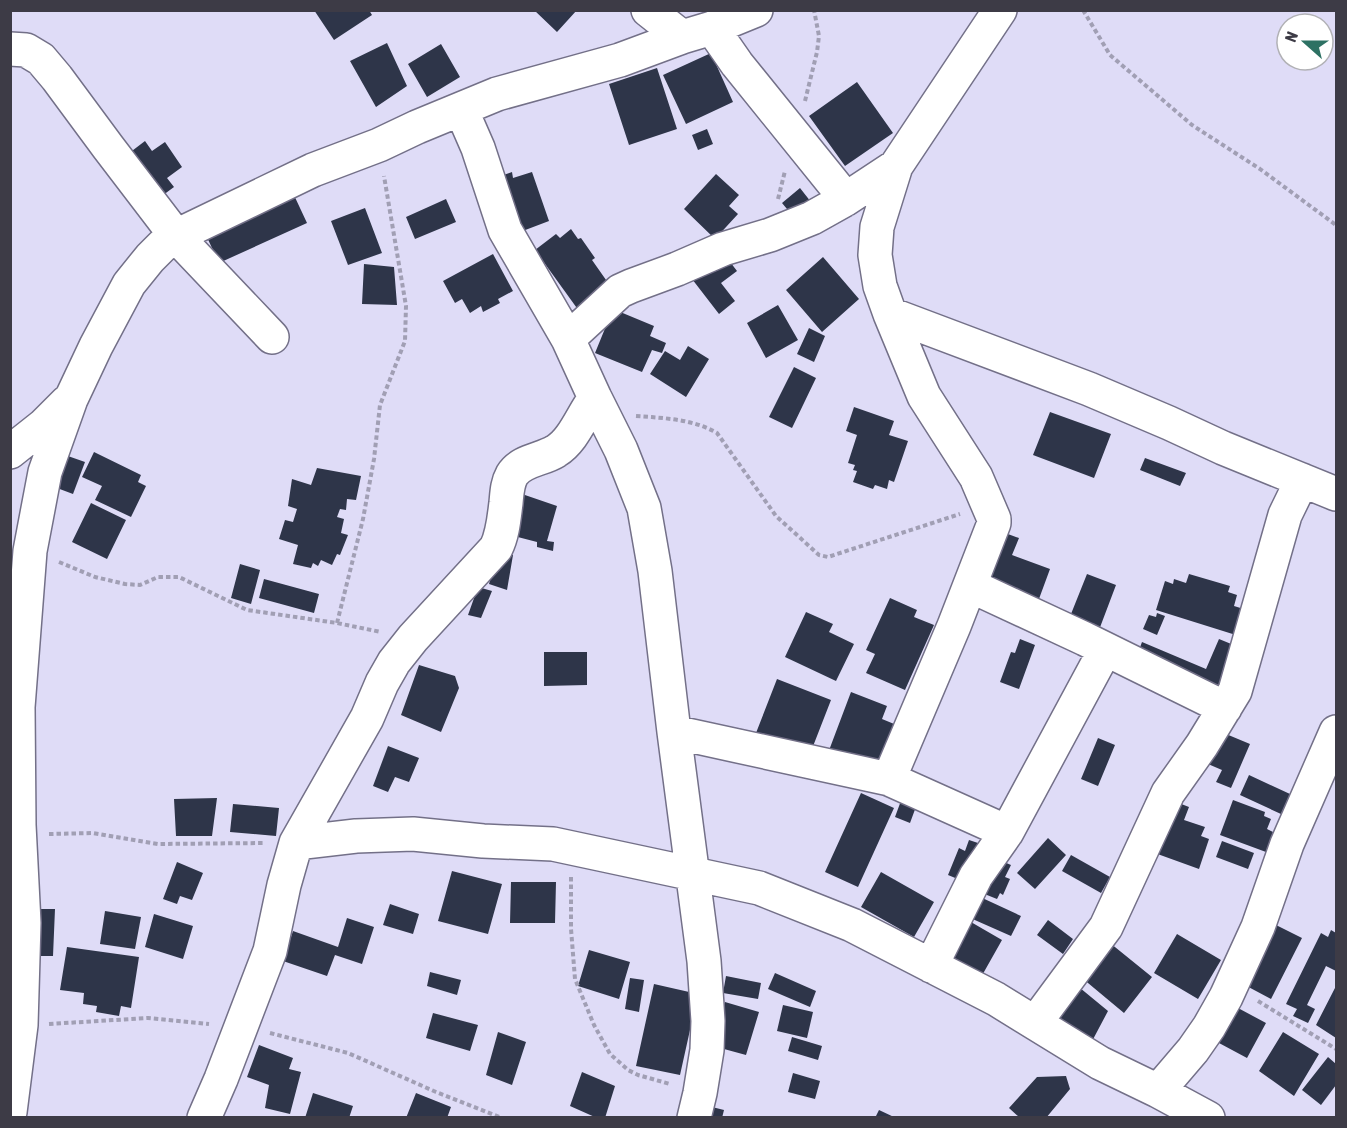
<svg xmlns="http://www.w3.org/2000/svg" width="1347" height="1128" viewBox="0 0 1347 1128" font-family="'Asap Condensed',sans-serif">
<style>
.building{fill:#2e3549}
.lines{fill:none;stroke-linecap:round;stroke-linejoin:round}
.minor-casing{stroke:#737088;stroke-width:36}
.path{stroke:#a19fb4;stroke-width:4;stroke-dasharray:4.5 3;stroke-linecap:butt}
.minor{stroke:#fff;stroke-width:33}
</style>
<rect width="100%" height="100%" fill="#dfdcf7"/>
<path class="building" d="M 314,10 L 369,10 L 372,15 L 334,40 Z
M 534,10 L 577,10 L 557,32 Z
M 387,43 L 407,86 L 376,107 L 350,61 Z
M 441,44 L 460,77 L 427,97 L 408,64 Z
M 711,53 L 733,102 L 686,124 L 663,75 Z
M 657,68 L 677,129 L 629,145 L 609,84 Z
M 857,82 L 893,133 L 845,166 L 809,116 Z
M 707,129 L 713,144 L 698,150 L 692,135 Z
M 145,141 L 152,151 L 165,142 L 182,167 L 167,178 L 174,187 L 155,201 L 124,157 Z
M 512,172 L 513,178 L 532,172 L 549,221 L 520,232 L 492,179 Z
M 716,174 L 739,195 L 729,206 L 738,214 L 715,239 L 684,209 Z
M 800,188 L 811,202 L 792,215 L 782,203 Z
M 293,193 L 307,223 L 219,263 L 205,233 Z
M 446,199 L 456,222 L 415,239 L 406,217 Z
M 365,208 L 382,253 L 348,265 L 331,221 Z
M 571,229 L 578,239 L 581,238 L 595,258 L 592,260 L 611,287 L 579,311 L 535,250 L 556,234 L 560,238 Z
M 493,254 L 513,291 L 498,299 L 500,303 L 483,312 L 481,306 L 470,313 L 462,299 L 455,303 L 443,281 Z
M 724,254 L 737,271 L 721,283 L 735,301 L 719,314 L 692,279 Z
M 823,257 L 859,299 L 822,332 L 786,290 Z
M 364,264 L 394,267 L 397,305 L 362,304 Z
M 778,305 L 798,340 L 766,358 L 747,323 Z
M 613,309 L 654,326 L 650,336 L 666,343 L 662,353 L 652,350 L 642,372 L 595,353 Z
M 809,328 L 825,336 L 814,362 L 797,354 Z
M 688,346 L 709,359 L 686,397 L 650,374 L 665,351 L 680,360 Z
M 794,367 L 816,378 L 792,428 L 769,417 Z
M 854,407 L 894,421 L 889,435 L 908,441 L 894,482 L 889,480 L 887,489 L 875,485 L 873,489 L 853,482 L 857,471 L 853,470 L 855,465 L 848,463 L 857,435 L 846,431 Z
M 1050,412 L 1111,434 L 1094,478 L 1033,455 Z
M 94,452 L 141,475 L 138,482 L 146,486 L 131,517 L 95,500 L 102,486 L 82,477 Z
M 65,455 L 85,462 L 73,494 L 57,488 L 65,467 L 61,465 Z
M 1145,458 L 1186,473 L 1180,486 L 1140,470 Z
M 317,468 L 361,476 L 356,500 L 347,499 L 346,510 L 340,509 L 337,517 L 344,519 L 341,533 L 348,535 L 340,555 L 337,554 L 332,565 L 321,560 L 318,566 L 313,563 L 311,568 L 293,564 L 298,545 L 279,539 L 285,520 L 293,522 L 297,509 L 288,506 L 292,479 L 311,485 Z
M 522,494 L 557,506 L 547,541 L 554,542 L 553,551 L 537,547 L 537,542 L 510,535 Z
M 91,503 L 126,520 L 107,559 L 72,542 Z
M 997,530 L 1019,538 L 1012,555 L 1050,569 L 1036,607 L 977,584 Z
M 498,552 L 513,555 L 507,590 L 489,584 Z
M 240,564 L 260,570 L 251,604 L 231,598 Z
M 1087,574 L 1116,585 L 1099,630 L 1069,619 Z
M 1189,574 L 1230,586 L 1228,592 L 1237,595 L 1234,606 L 1247,610 L 1239,636 L 1156,610 L 1165,581 L 1173,584 L 1174,579 L 1186,583 Z
M 264,579 L 319,594 L 314,613 L 259,598 Z
M 478,587 L 492,591 L 481,618 L 468,615 Z
M 890,598 L 917,610 L 914,617 L 934,625 L 905,690 L 866,673 L 875,654 L 866,650 Z
M 806,612 L 833,624 L 829,632 L 854,644 L 836,681 L 785,657 Z
M 1157,613 L 1165,616 L 1157,635 L 1143,629 L 1149,615 L 1156,617 Z
M 1020,639 L 1035,645 L 1019,689 L 1000,682 L 1011,652 L 1015,653 Z
M 1219,639 L 1241,648 L 1221,697 L 1135,661 L 1142,642 L 1206,669 Z
M 544,652 L 587,652 L 587,685 L 544,686 Z
M 419,665 L 455,676 L 459,688 L 441,732 L 401,715 Z
M 777,679 L 831,700 L 810,754 L 756,733 Z
M 851,692 L 887,706 L 882,719 L 899,726 L 884,765 L 828,753 Z
M 1214,729 L 1250,744 L 1231,788 L 1216,782 L 1222,770 L 1201,761 Z
M 1098,738 L 1115,745 L 1098,786 L 1081,779 Z
M 388,746 L 419,758 L 409,782 L 395,777 L 388,792 L 373,786 Z
M 1249,775 L 1290,794 L 1281,814 L 1240,795 Z
M 861,793 L 894,808 L 858,887 L 825,872 Z
M 217,798 L 212,836 L 176,836 L 174,799 Z
M 902,798 L 917,804 L 910,823 L 895,817 Z
M 1171,800 L 1189,807 L 1184,820 L 1205,827 L 1201,836 L 1209,839 L 1199,869 L 1152,852 Z
M 1233,800 L 1265,812 L 1264,816 L 1271,819 L 1267,829 L 1273,832 L 1266,852 L 1220,835 Z
M 233,804 L 279,808 L 276,836 L 230,832 Z
M 1048,838 L 1066,855 L 1035,889 L 1017,873 Z
M 969,840 L 981,844 L 965,882 L 948,875 L 959,848 L 965,851 Z
M 1222,841 L 1254,853 L 1248,869 L 1216,857 Z
M 1071,855 L 1110,877 L 1101,893 L 1062,871 Z
M 997,859 L 1011,865 L 1005,877 L 1010,879 L 1003,895 L 1000,893 L 997,899 L 982,893 Z
M 177,862 L 203,873 L 192,900 L 180,896 L 177,904 L 163,899 Z
M 452,871 L 502,884 L 488,934 L 438,921 Z
M 881,872 L 934,902 L 914,937 L 861,907 Z
M 511,882 L 556,882 L 555,923 L 510,923 Z
M 978,896 L 1021,916 L 1011,936 L 968,917 Z
M 390,904 L 419,914 L 413,934 L 383,925 Z
M 36,909 L 55,909 L 53,956 L 34,956 Z
M 105,911 L 141,917 L 135,949 L 100,944 Z
M 154,914 L 193,926 L 183,959 L 145,947 Z
M 347,918 L 374,927 L 362,964 L 335,955 L 327,976 L 283,961 L 293,931 L 338,947 Z
M 964,918 L 1002,940 L 980,979 L 942,957 Z
M 1048,920 L 1073,939 L 1063,954 L 1037,935 Z
M 1272,923 L 1302,938 L 1271,999 L 1241,983 Z
M 1331,930 L 1336,933 L 1336,971 L 1326,966 L 1307,1005 L 1315,1009 L 1308,1023 L 1293,1016 L 1297,1009 L 1286,1004 L 1321,933 L 1328,937 Z
M 1177,934 L 1221,960 L 1198,999 L 1154,973 Z
M 1110,943 L 1152,977 L 1124,1013 L 1082,978 Z
M 67,947 L 139,957 L 131,1008 L 121,1006 L 119,1016 L 96,1012 L 97,1006 L 83,1004 L 84,993 L 60,990 Z
M 589,950 L 630,962 L 619,999 L 578,986 Z
M 430,972 L 461,980 L 457,995 L 427,986 Z
M 775,973 L 816,991 L 810,1007 L 768,989 Z
M 726,976 L 761,983 L 758,999 L 723,993 Z
M 630,978 L 644,980 L 639,1012 L 625,1009 Z
M 1074,983 L 1108,1011 L 1090,1045 L 1050,1020 Z
M 654,984 L 698,994 L 680,1075 L 636,1066 Z
M 1336,986 L 1336,1038 L 1316,1025 Z
M 725,1002 L 759,1012 L 746,1055 L 713,1046 Z
M 783,1005 L 813,1012 L 807,1038 L 777,1031 Z
M 1238,1008 L 1266,1023 L 1247,1058 L 1219,1043 Z
M 433,1013 L 478,1025 L 470,1051 L 426,1038 Z
M 498,1032 L 526,1042 L 512,1085 L 486,1075 Z
M 1283,1032 L 1319,1054 L 1294,1096 L 1259,1071 Z
M 792,1037 L 822,1046 L 818,1060 L 788,1051 Z
M 259,1045 L 293,1058 L 289,1069 L 301,1072 L 290,1114 L 265,1108 L 269,1085 L 247,1077 Z
M 1328,1057 L 1336,1064 L 1336,1085 L 1321,1105 L 1302,1090 Z
M 582,1072 L 615,1086 L 605,1118 L 597,1118 L 570,1106 Z
M 793,1073 L 820,1081 L 815,1099 L 788,1092 Z
M 1066,1076 L 1070,1089 L 1046,1118 L 1020,1118 L 1009,1108 L 1037,1077 Z
M 313,1093 L 353,1106 L 349,1118 L 305,1118 Z
M 416,1093 L 451,1107 L 447,1118 L 406,1118 Z
M 708,1106 L 724,1110 L 722,1118 L 705,1118 Z
M 879,1110 L 896,1118 L 875,1118 Z"/>
<g class="lines">
<g class="minor-casing">
<path id="minor" d="M 648,10 L 682,37
M 712,28 L 737,64 L 846,199
M 10,49 L 26,50 L 41,59 L 57,78 L 108,147 L 176,236 L 272,337
M 461,109 L 478,148 L 505,230 L 568,339 L 595,398 L 621,450 L 644,508 L 655,571 L 674,732 L 704,961 L 708,1021 L 707,1050 L 700,1093 L 694,1118
M 890,314 L 1089,389 L 1169,423 L 1223,448 L 1336,494
M 568,339 L 620,291 L 631,286 L 677,269 L 723,249 L 770,235 L 812,218 L 846,199 L 896,166
M 10,452 L 44,425 L 67,402
M 971,586 L 1085,639 L 1225,708
M 674,732 L 889,779 L 1007,832
M 889,779 L 954,626 L 994,523 L 994,519 L 976,477 L 924,396 L 890,314 L 880,286 L 875,255 L 877,227 L 896,166 L 1000,10
M 296,843 L 356,836 L 413,834 L 483,841 L 553,844 L 759,888 L 852,925 L 996,999 L 1100,1063 L 1158,1091 L 1208,1118
M 931,966 L 976,876 L 1007,832 L 1105,650
M 1035,1023 L 1106,927 L 1168,793 L 1202,745 L 1235,691 L 1285,515 L 1302,480
M 1158,1091 L 1193,1050 L 1209,1027 L 1226,997 L 1258,927 L 1287,844 L 1336,732
M 10,1112 L 21,1025 L 24,923 L 19,825 L 18,707 L 30,551 L 45,472 L 71,399 L 96,346 L 129,284 L 150,258 L 162,246 L 176,236 L 313,170 L 379,145 L 417,127 L 497,94 L 620,60 L 682,37 L 712,28 L 756,10
M 204,1118 L 221,1079 L 270,951 L 284,885 L 296,843 L 367,718 L 382,683 L 394,662 L 413,638 L 496,548 C 503,534 504,518 506,503 C 507,493 507,484 512,475 C 521,460 542,460 556,451 C 574,440 582,415 595,398"/>
</g>
<path class="path" d="M 1083,10 L 1110,55 L 1192,125 L 1260,169 L 1336,225
M 805,101 L 817,52 L 819,36 L 814,10
M 778,199 L 785,171
M 636,416 C 664,418 693,419 717,433 L 776,516 L 819,555 L 828,557 L 837,554 L 960,514
M 59,562 L 95,577 L 125,584 L 140,585 L 158,577 L 179,577 L 247,610 L 337,623 L 381,632
M 337,623 L 363,519 L 374,459 L 380,405 L 405,341 L 406,306 L 384,176
M 49,834 L 93,833 L 158,844 L 265,843
M 571,877 L 571,929 L 575,979 L 594,1025 L 610,1054 L 628,1070 L 638,1075 L 670,1084
M 1258,1001 L 1336,1049
M 49,1024 L 148,1018 L 209,1024
M 270,1033 L 348,1053 L 436,1092 L 502,1118"/>
<use href="#minor" class="minor"/>
</g>
<rect width="1347" height="1128" fill="none" stroke="#3d3b46" stroke-width="24"/>
<g transform="translate(1305 42) rotate(291)"><circle r="28" fill="#ffffff" stroke="#b1b1b5" stroke-width="1.5"/>
<path d="M0-4.5L10 22L0 15L-10 22Z" fill="#2d7163"/>
<text y="-9" font-size="16" font-weight="bold" text-anchor="middle" fill="#3d3b46">N</text>
</g>
</svg>
